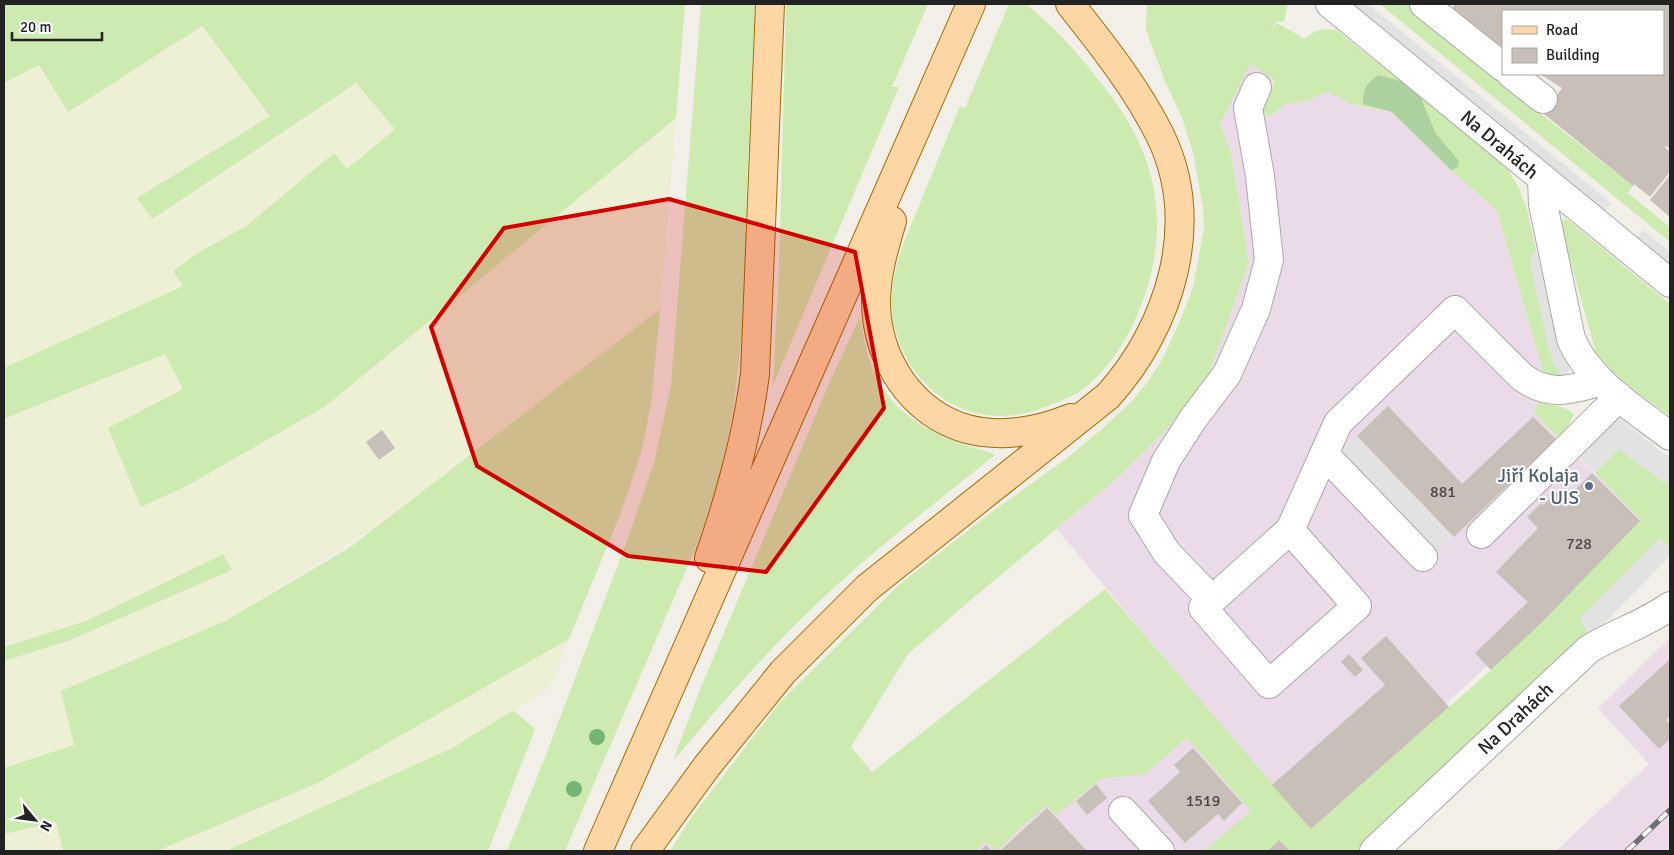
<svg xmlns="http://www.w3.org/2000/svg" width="1674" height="855" viewBox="0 0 1674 855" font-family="Signika,sans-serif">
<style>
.industrial{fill:#ebdbe8}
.farmland{fill:#eef0d5}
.grass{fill:#cdebb0}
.forest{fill:#add19e}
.parking{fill:#e2e2e2}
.building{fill:#c7bfb8}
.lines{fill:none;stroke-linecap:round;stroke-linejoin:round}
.minor-casing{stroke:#a9a9a9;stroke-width:30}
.major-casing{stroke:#a06b00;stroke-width:30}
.minor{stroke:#fff;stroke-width:28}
.major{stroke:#fcd6a4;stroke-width:28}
.rail-casing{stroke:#707070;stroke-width:5.5}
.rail{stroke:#fff;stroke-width:4;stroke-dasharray:11;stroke-linecap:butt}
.tree{fill:#74b475}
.marked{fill:#d40000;fill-opacity:0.2;stroke:#d40000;stroke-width:4;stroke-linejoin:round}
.service-dot{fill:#5c6f8a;stroke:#fff;stroke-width:2}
.labels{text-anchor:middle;stroke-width:4;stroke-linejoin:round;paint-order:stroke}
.number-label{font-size:16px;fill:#4b4948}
.street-label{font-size:19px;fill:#222;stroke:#fff}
.service-label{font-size:19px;fill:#4e5e75;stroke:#fff;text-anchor:end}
</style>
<rect width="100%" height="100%" fill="#f2efe9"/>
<path class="industrial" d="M 1250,63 L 1274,79 L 1260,113 L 1270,116 L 1286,104 L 1306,101 L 1328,92 L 1351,104 L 1392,112 L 1451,170 L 1497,211 L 1546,383 L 1534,413 L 1556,437 L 1642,519 L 1590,573 L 1310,826 L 1272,784 L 1315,851 L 956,851 L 1161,686 L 1179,676 L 1057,529 L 1120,476 L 1167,429 L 1209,374 L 1249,262 L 1231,153 L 1220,124 Z
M 1670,638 L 1670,851 L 1556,851 L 1649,764 L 1598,708 Z"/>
<path class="farmland" d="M 275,4 L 218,46 L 271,116 L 137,198 L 152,219 L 357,83 L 395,129 L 347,170 L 334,153 L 245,227 L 199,252 L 173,271 L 184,286 L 4,373 L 4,83 L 39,64 Z
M 676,118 L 660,309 L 378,526 L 225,621 L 61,691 L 75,745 L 4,768 L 4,661 L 68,641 L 232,570 L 222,554 L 86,621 L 4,647 L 4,420 L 165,354 L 184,390 L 141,507 L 185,487 L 326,406 Z
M 569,639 L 550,688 L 454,747 L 232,851 L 157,851 L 318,783 Z
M 57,822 L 63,851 L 4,851 L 4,834 Z"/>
<path class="grass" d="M 4,4 L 685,4 L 676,118 L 326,406 L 185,487 L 141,507 L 108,428 L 183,389 L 165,354 L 4,419 L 4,368 L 183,286 L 173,271 L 199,252 L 245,227 L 334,153 L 347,169 L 395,129 L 356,83 L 152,219 L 137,198 L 270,116 L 202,26 L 68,112 L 39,65 L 4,83 Z
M 701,4 L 755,4 L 747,185 L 745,308 L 733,412 L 719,479 L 698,542 L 565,851 L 507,851 L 544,760 L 627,541 L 654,463 L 671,385 Z
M 786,4 L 928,4 L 892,87 L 899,87 L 773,385 L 779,270 Z
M 1009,4 C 1014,4 1021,3 1025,4 C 1031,7 1036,13 1041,17 C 1069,41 1092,71 1114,100 C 1150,149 1165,205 1153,265 C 1144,309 1119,363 1082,390 C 1073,396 1063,400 1053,404 C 1032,413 1010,418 987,415 C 936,409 897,362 892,312 C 890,289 896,263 904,242 L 960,106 L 965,108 Z
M 1147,4 L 1288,4 L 1284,21 L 1276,22 L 1269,34 L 1277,23 L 1305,39 C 1315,29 1323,28 1336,30 L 1470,136 L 1508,170 L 1519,188 L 1527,210 L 1536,249 L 1530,262 L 1563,378 L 1546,383 L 1497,211 L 1451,170 L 1392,112 L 1351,104 L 1328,92 L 1306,101 L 1286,104 L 1270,116 L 1260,113 L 1275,80 L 1250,64 L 1220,124 L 1231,153 L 1249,262 L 1209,374 L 1167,429 L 1120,476 L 972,599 L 908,654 L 851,747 L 872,772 L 1105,589 L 1311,829 L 1491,670 L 1641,520 L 1595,473 L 1619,448 L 1660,480 L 1670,484 L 1670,548 L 1660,538 L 1580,618 L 1590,638 L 1357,851 L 1204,851 L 1251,811 L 1187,738 L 1145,774 L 1101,779 L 1056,815 L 1046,806 L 996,851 L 985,842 L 975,851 L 670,851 L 691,818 L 780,702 L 900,584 L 989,514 L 1067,458 L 1102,429 L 1132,401 L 1149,380 L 1163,358 L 1179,323 L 1193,288 L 1204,228 L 1203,208 L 1193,153 L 1183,120 L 1165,81 L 1146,30 Z
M 1380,4 L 1409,4 L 1541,114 L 1633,186 L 1628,193 L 1670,227 L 1670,242 Z
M 1564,219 L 1569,221 L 1670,304 L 1670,416 C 1647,399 1612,376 1596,353 L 1560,224 Z
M 660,309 L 651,405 L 641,453 L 620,515 L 569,639 L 318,783 L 157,851 L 63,851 L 56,822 L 4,834 L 4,768 L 74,745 L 61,691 L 225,621 L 349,548 Z
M 860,317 C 863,332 865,348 870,362 C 890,418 939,439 992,453 L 995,455 C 924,512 850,568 786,634 C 747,674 711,716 675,759 L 675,755 L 699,692 L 831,379 Z
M 1540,398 L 1568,410 L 1574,414 L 1561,441 L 1534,413 Z
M 223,554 L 232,570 L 68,641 L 4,661 L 4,647 L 86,621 Z
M 513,710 L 535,729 L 488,851 L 226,851 L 454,747 Z"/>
<path class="forest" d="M 1378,75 L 1400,81 L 1420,96 L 1436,134 L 1459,161 L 1458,167 L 1451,170 L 1392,112 L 1363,104 C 1363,88 1366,85 1378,75 Z"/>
<path class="parking" d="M 1352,4 L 1368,4 L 1611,203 L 1604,211 Z
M 1643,230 L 1670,252 L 1670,265 L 1637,238 Z
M 1536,249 L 1560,351 L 1570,370 L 1563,378 L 1554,365 L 1547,342 L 1530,262 Z
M 1617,416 L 1664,454 L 1670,456 L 1670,484 L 1660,480 L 1619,449 L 1595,473 L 1578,456 Z
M 1357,436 L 1454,537 L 1435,555 L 1339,453 Z
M 1660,538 L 1670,549 L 1670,556 L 1590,638 L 1580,618 Z"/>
<path class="building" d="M 1455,4 L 1670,4 L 1670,149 L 1666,146 L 1665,147 L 1670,152 L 1670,172 L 1650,197 L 1634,184 L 1633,186 L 1544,114 L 1562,88 L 1540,74 L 1663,74 L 1663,11 L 1503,11 L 1503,52 L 1449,12 Z
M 1670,175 L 1670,217 L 1650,200 Z
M 1388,406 L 1462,484 L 1533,417 L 1556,439 L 1454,537 L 1357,436 Z
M 382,430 L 395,448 L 379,460 L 366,442 Z
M 1592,473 L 1640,521 L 1542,622 L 1491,670 L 1475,653 L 1528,602 L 1496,572 L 1538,528 L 1527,517 L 1541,503 L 1543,505 L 1558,490 L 1567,498 Z
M 1386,636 L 1449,707 L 1311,829 L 1272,785 L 1385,685 L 1361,658 Z
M 1349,654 L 1363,670 L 1355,677 L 1341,662 Z
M 1670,659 L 1670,716 L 1666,720 L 1670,725 L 1670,739 L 1659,749 L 1619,706 Z
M 1193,748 L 1242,803 L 1224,821 L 1218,814 L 1185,843 L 1148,801 L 1180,772 L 1174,765 Z
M 1096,784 L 1107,798 L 1087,815 L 1076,801 Z
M 1047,808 L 1087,851 L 1000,851 Z
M 1279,840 L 1290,851 L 1268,851 Z
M 986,845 L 992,851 L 980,851 Z"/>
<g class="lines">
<g class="minor-casing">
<path id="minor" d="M 1330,4 L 1670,283
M 1424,4 L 1503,67
M 1511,74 L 1543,99
M 1542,179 L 1543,204 L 1571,339 C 1589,382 1635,409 1670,436
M 1324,454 L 1423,557
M 1290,530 L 1357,606 L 1269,684 L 1203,608 L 1290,530 L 1338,423 L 1455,310 L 1522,377 C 1549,397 1571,390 1601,381
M 1481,534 L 1619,397
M 1212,600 L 1167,553 L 1143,515 L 1166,461 L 1193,419 L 1227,374 L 1256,309 L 1269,260 L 1260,176 L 1248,108 L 1257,87
M 1123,811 L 1160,851
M 1374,851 L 1589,649 C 1616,633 1645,624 1670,606"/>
</g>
<g class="major-casing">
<path id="major" d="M 892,221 C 884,248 876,274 876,303 C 877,359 911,413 967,429 C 1002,438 1039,431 1071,418
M 709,558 C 730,498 747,437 755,374 L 770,4
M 598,851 L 971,4
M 645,851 L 707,766 L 783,672 L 867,588 L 1108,396 C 1170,327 1203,223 1160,135 C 1136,87 1103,46 1070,4"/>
</g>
<use href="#minor" class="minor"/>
<use href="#major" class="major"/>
<g class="rail-casing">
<path id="rail" d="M 1627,851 L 1670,810"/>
</g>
<use href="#rail" class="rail"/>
</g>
<g class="tree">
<circle cx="597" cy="737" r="8"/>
<circle cx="574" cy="789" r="8"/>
</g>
<path class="marked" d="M 669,199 L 855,252 L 884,408 L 766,572 L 628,556 L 477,466 L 431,327 L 504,228 Z"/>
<circle class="service-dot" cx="1589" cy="486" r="5"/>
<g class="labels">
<g class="number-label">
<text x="1443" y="497">881</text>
<text x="1579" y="549">728</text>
<text x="1203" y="806">1519</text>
</g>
<g class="street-label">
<text transform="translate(1500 144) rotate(40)" y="7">Na Drahách</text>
<text transform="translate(1515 718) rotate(-43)" y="7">Na Drahách</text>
</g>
<g class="service-label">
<text x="1579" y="482">Jiří Kolaja<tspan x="1579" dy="22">- UIS</tspan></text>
</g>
</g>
<rect width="1674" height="855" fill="none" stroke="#222222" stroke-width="10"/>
<rect x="1502" y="10" width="162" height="65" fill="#ffffff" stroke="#a7a7a7"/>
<rect x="1512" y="26" width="25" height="8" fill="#fcd6a4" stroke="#a7a7a7"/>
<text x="1546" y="35" font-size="15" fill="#222222">Road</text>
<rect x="1512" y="48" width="25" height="15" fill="#c7bfb8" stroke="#a7a7a7"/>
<text x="1546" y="60" font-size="15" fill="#222222">Building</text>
<g transform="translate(35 820) rotate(119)" stroke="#ffffff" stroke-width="4" paint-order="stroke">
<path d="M0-4L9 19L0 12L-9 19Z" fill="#222222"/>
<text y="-8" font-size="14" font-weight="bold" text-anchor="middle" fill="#222222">N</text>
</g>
<path d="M12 32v8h90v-8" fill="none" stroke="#222222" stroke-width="2.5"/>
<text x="20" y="32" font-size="15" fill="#222222" stroke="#ffffff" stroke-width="4" paint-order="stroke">20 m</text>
</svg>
